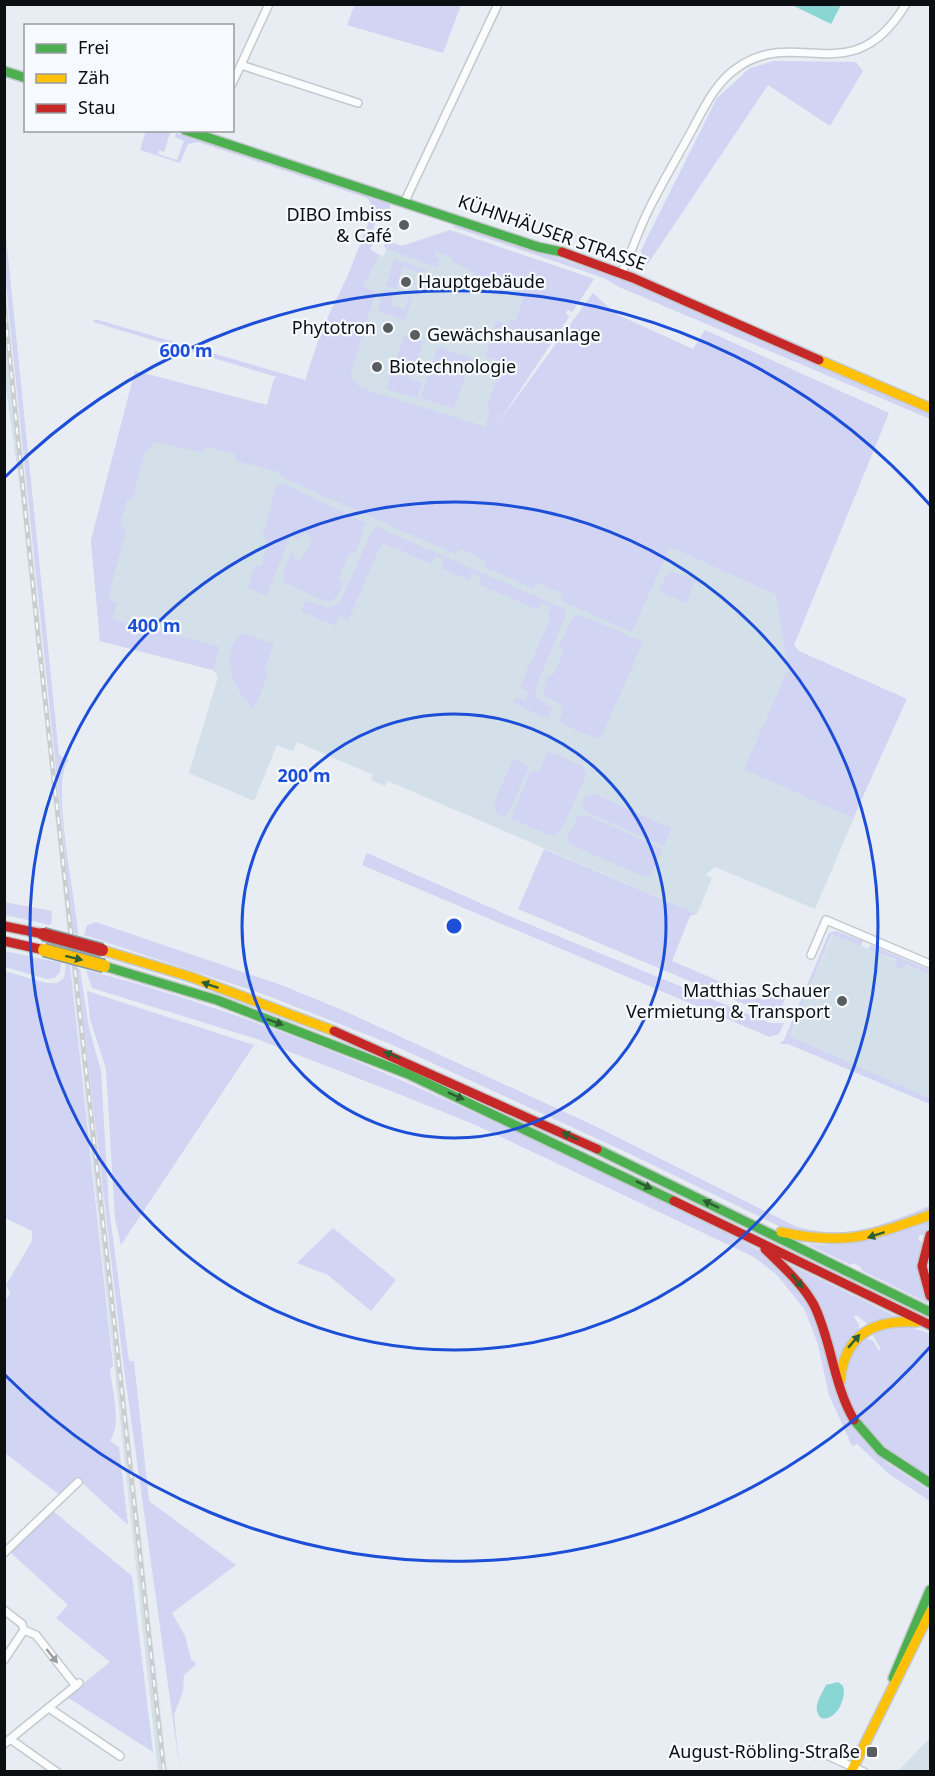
<svg xmlns="http://www.w3.org/2000/svg" width="935" height="1776" viewBox="0 0 935 1776" font-family="'Noto Sans',sans-serif">
<style>
.built{fill:#d3e0e9}
.green{fill:#d1d4f3}
.water{fill:#8ad6d4}
.lines{fill:none;stroke-linecap:round;stroke-linejoin:round}
.street-casing{stroke:#c4c9cd;stroke-width:10}
.fast-casing{stroke:#c4c9cd;stroke-width:12}
.slow-casing{stroke:#c4c9cd;stroke-width:12}
.jam-casing{stroke:#c4c9cd;stroke-width:12}
.street{stroke:#fbfcfd;stroke-width:7}
.fast{stroke:#4caf50;stroke-width:9}
.slow{stroke:#ffc107;stroke-width:9}
.jam{stroke:#c62828;stroke-width:9}
.rail-casing{stroke:#cacccd;stroke-width:4.5}
.rail{stroke:#f6fafe;stroke-width:2;stroke-dasharray:7;stroke-linecap:butt}
.slow-bridge-casing{stroke:#899ba0;stroke-width:15;stroke-linecap:butt}
.jam-bridge-casing{stroke:#899ba0;stroke-width:15;stroke-linecap:butt}
.slow-bridge{stroke:#ffc107;stroke-width:12}
.jam-bridge{stroke:#c62828;stroke-width:12}
.oneway{fill:#2c5f31}
.oneway2{fill:#9b9d9f}
.ring{fill:none;stroke:#1d4ed8;stroke-width:3}
.poi-dot{fill:#585d60;stroke:#f6fafe;stroke-width:2}
.labels{text-anchor:middle;stroke-width:4.5;stroke-linejoin:round;paint-order:stroke}
.poi-label{font-size:18px;fill:#0b0f12;stroke:#f6fafe;text-anchor:end}
.street-label{font-size:18px;fill:#0b0f12;stroke:#f6fafe}
.centre{fill:#1d4ed8;stroke:#f6fafe;stroke-width:3}
.ring-label{font-size:18px;text-anchor:middle;font-weight:bold;fill:#1d4ed8;stroke:#f6fafe;stroke-width:4.5;stroke-linejoin:round;paint-order:stroke}
</style>
<rect width="100%" height="100%" fill="#e7edf2"/>
<path class="built" d="M 450,230 L 594,279 L 572,312 L 568,310 L 566,313 L 569,317 L 481,446 L 318,381 L 377,254 L 384,256 L 389,241 L 402,246 Z
M 4,276 L 52,741 L 167,1771 L 158,1771 L 20,489 L 5,381 Z
M 135,371 L 267,405 L 274,379 L 670,547 L 776,595 L 788,670 L 888,738 L 815,909 L 715,867 L 705,875 L 712,878 L 697,914 L 388,781 L 385,786 L 371,780 L 373,775 L 297,742 L 293,751 L 277,745 L 254,801 L 189,773 L 218,677 L 213,670 L 100,641 L 91,541 Z
M 833,934 L 897,961 L 895,966 L 906,964 L 930,975 L 930,1098 L 788,1036 Z
M 930,1738 L 930,1771 L 898,1771 Z"/>
<path class="green" d="M 355,4 L 461,4 L 461,5 L 443,53 L 347,25 Z
M 774,61 L 856,62 L 863,71 L 830,126 L 768,85 L 643,271 L 641,250 L 717,98 L 750,68 Z
M 146,130 L 171,131 L 164,152 L 159,150 L 158,154 L 177,160 L 184,141 L 175,137 L 176,133 L 390,204 L 390,211 L 379,209 L 373,230 L 379,233 L 370,249 L 379,255 L 363,287 L 376,292 L 351,371 L 352,380 L 361,388 L 485,427 L 490,412 L 486,410 L 502,362 L 485,356 L 491,337 L 500,340 L 506,338 L 507,335 L 493,330 L 496,321 L 508,325 L 510,320 L 515,322 L 523,298 L 503,283 L 500,290 L 467,278 L 468,275 L 474,277 L 475,273 L 452,261 L 453,258 L 436,252 L 434,256 L 440,259 L 437,267 L 385,248 L 383,241 L 402,246 L 450,230 L 594,279 L 572,312 L 568,309 L 565,313 L 569,317 L 496,426 L 593,293 L 616,314 L 693,349 L 705,330 L 889,413 L 794,645 L 799,651 L 907,699 L 853,818 L 744,769 L 788,670 L 776,595 L 670,547 L 632,632 L 562,601 L 561,593 L 537,582 L 532,588 L 485,567 L 485,560 L 461,549 L 455,554 L 284,478 L 276,471 L 236,461 L 235,454 L 206,446 L 201,452 L 155,442 L 144,454 L 133,498 L 127,500 L 120,525 L 126,530 L 109,594 L 110,600 L 117,604 L 113,619 L 220,647 L 213,670 L 100,641 L 91,540 L 135,371 L 267,405 L 274,379 L 277,377 L 93,322 L 95,319 L 305,380 L 322,329 L 348,275 L 374,208 L 367,198 L 198,142 L 188,144 L 180,163 L 140,150 Z
M 4,218 L 59,755 L 69,760 C 49,781 77,902 78,935 L 73,933 L 5,276 Z
M 458,224 L 623,280 L 930,411 L 930,419 L 619,287 L 604,278 L 453,227 Z
M 394,259 L 427,270 L 427,272 L 417,272 L 403,266 L 396,289 L 386,286 Z
M 385,289 L 394,292 L 391,305 L 404,309 L 409,297 L 412,299 L 405,320 L 377,310 Z
M 404,335 L 411,338 L 410,340 L 414,339 L 424,342 L 409,378 L 422,383 L 417,398 L 386,389 Z
M 438,347 L 472,358 L 454,408 L 420,398 Z
M 284,484 L 366,523 L 355,553 L 349,554 L 339,578 L 343,583 L 338,595 L 331,601 L 322,600 L 284,582 L 283,573 L 291,553 L 294,554 L 292,559 L 300,561 L 311,542 L 311,537 L 305,532 L 298,539 L 290,535 L 267,596 L 248,588 L 254,567 L 262,565 L 268,541 L 263,536 L 276,486 Z
M 377,527 L 564,609 L 566,614 L 535,689 L 537,698 L 552,708 L 549,719 L 513,703 L 516,697 L 525,700 L 529,692 L 520,687 L 551,617 L 548,615 L 551,607 L 541,603 L 538,610 L 478,584 L 481,577 L 472,573 L 469,580 L 441,568 L 444,559 L 435,556 L 432,564 L 382,543 L 348,620 L 339,616 L 335,626 L 301,611 L 306,600 L 328,608 L 340,603 L 373,529 Z
M 672,572 L 696,580 L 686,603 L 659,591 L 665,578 Z
M 574,615 L 585,617 L 643,642 L 602,735 L 595,738 L 559,722 L 563,709 L 560,704 L 543,695 L 547,676 L 554,674 L 564,651 L 559,646 Z
M 243,633 L 274,644 L 265,667 L 268,675 L 254,708 C 234,694 217,650 243,633 Z
M 548,751 L 582,766 L 586,775 L 562,829 L 553,836 L 511,819 L 530,772 L 540,770 Z
M 513,759 L 529,766 L 509,812 L 504,817 L 496,813 L 494,803 Z
M 594,794 L 671,828 L 664,846 L 586,812 L 582,805 L 585,797 Z
M 585,815 L 663,849 L 650,876 L 645,877 L 569,844 L 567,839 L 577,817 Z
M 544,849 L 697,914 L 690,916 L 672,961 L 763,1000 L 782,991 L 785,999 L 780,1011 L 768,1014 L 518,909 Z
M 367,853 L 514,918 L 770,1023 L 784,1023 L 779,1034 L 770,1037 L 362,865 Z
M 4,902 L 52,911 L 51,925 L 5,915 Z
M 96,922 L 281,985 L 340,1009 L 595,1126 L 795,1226 C 850,1242 880,1225 930,1206 L 930,1211 L 846,1238 L 787,1230 L 628,1153 L 393,1045 L 263,994 L 84,935 L 87,925 Z
M 836,931 L 863,941 L 861,946 L 832,934 L 789,1036 L 930,1098 L 930,1104 L 788,1044 L 779,1044 L 784,1040 L 829,933 Z
M 871,945 L 930,970 L 930,975 L 906,964 L 903,970 L 895,966 L 897,960 L 868,949 Z
M 5,951 L 61,963 L 60,972 L 55,978 L 46,979 L 5,967 Z
M 66,964 L 70,965 L 113,1366 L 110,1369 C 112,1391 122,1422 110,1441 L 119,1447 L 128,1525 L 78,1479 L 61,1496 L 5,1453 L 4,1303 L 10,1293 L 6,1285 L 32,1241 L 32,1231 L 5,1218 L 5,971 L 46,983 L 57,983 L 64,978 Z
M 77,968 L 80,969 L 89,1028 L 101,1071 L 109,1208 L 129,1361 L 134,1361 L 149,1501 L 236,1565 L 172,1613 L 185,1636 L 191,1659 L 196,1664 L 184,1675 L 183,1691 L 174,1715 L 180,1771 L 123,1361 Z
M 86,970 C 251,1012 413,1082 569,1157 C 634,1188 701,1218 764,1253 L 778,1263 L 815,1313 L 832,1379 L 887,1463 L 930,1491 L 930,1501 L 889,1474 L 857,1444 L 852,1446 L 829,1395 L 818,1345 L 805,1310 L 777,1275 L 754,1257 L 478,1126 L 414,1100 L 257,1039 L 92,988 Z
M 87,991 L 254,1045 L 121,1245 L 115,1219 L 106,1069 L 90,1019 Z
M 930,1218 L 930,1230 L 926,1235 L 920,1235 L 918,1240 L 922,1242 L 930,1304 L 861,1270 L 862,1268 L 853,1263 L 851,1265 L 807,1244 L 825,1245 Z
M 333,1228 L 396,1280 L 371,1311 L 328,1275 L 297,1263 Z
M 789,1264 L 897,1317 L 869,1325 L 856,1315 L 854,1317 L 859,1325 L 859,1330 L 838,1369 L 829,1333 Z
M 908,1326 L 930,1334 L 930,1477 C 892,1462 839,1415 844,1370 C 846,1359 857,1346 863,1337 L 873,1341 L 879,1351 L 881,1349 L 873,1336 L 876,1329 Z
M 53,1511 L 132,1576 L 153,1752 L 67,1697 L 110,1662 L 56,1618 L 68,1605 L 9,1551 Z"/>
<path class="water" d="M 792,5 L 841,5 L 831,24 Z
M 838,1682 L 843,1686 C 847,1698 836,1722 821,1718 C 811,1708 821,1696 826,1685 Z"/>
<g class="lines">
<g class="street-casing">
<path id="street" d="M 241,65 L 358,103
M 232,84 L 269,4
M 404,203 L 498,4
M 621,274 C 632,252 639,228 650,207 C 663,181 678,156 692,130 C 704,108 715,83 737,68 C 797,25 852,94 906,4
M 811,955 L 826,920 L 930,964
M 4,1553 L 78,1482
M 4,1610 L 22,1624 L 24,1630 L 4,1660
M 24,1630 L 36,1635 L 76,1686
M 49,1708 L 120,1756
M 10,1739 L 57,1772
M 4,1744 L 79,1683
M 822,1753 L 864,1772"/>
</g>
<g class="fast-casing">
<path id="fast" d="M 4,71 L 26,78
M 185,130 L 538,247 L 562,252
M 104,966 L 217,1000 L 408,1074 L 674,1201
M 597,1149 L 930,1312
M 854,1420 L 881,1451 L 930,1483
M 893,1678 L 930,1590"/>
</g>
<g class="slow-casing">
<path id="slow" d="M 819,360 L 930,408
M 102,950 L 191,977 L 334,1031
M 781,1232 C 844,1246 871,1236 930,1215
M 840,1382 C 844,1335 873,1319 917,1322
M 851,1772 L 930,1612"/>
</g>
<g class="jam-casing">
<path id="jam" d="M 562,252 L 633,278 L 819,360
M 4,926 L 43,934
M 4,941 L 44,950
M 334,1031 L 597,1149
M 674,1201 L 930,1325
M 930,1235 L 922,1266 L 930,1296
M 765,1249 C 783,1267 802,1283 814,1305 C 832,1342 833,1384 854,1420"/>
</g>
<use href="#street" class="street"/>
<use href="#fast" class="fast"/>
<use href="#slow" class="slow"/>
<use href="#jam" class="jam"/>
<g class="rail-casing">
<path id="rail" d="M 4,302 L 39,645 L 164,1772"/>
</g>
<use href="#rail" class="rail"/>
<g class="slow-bridge-casing">
<path id="slow-bridge" d="M 44,950 L 104,966"/>
</g>
<g class="jam-bridge-casing">
<path id="jam-bridge" d="M 43,934 L 102,950"/>
</g>
<use href="#slow-bridge" class="slow-bridge"/>
<use href="#jam-bridge" class="jam-bridge"/>
</g>
<defs><path id="oneway-solid" d="M-6-.8H1V-3.2L6.5 0L1 3.2V.8H-6Z" transform="scale(1.5)"/></defs>
<g class="oneway">
<use href="#oneway-solid" transform="translate(74 958) rotate(14)"/>
<use href="#oneway-solid" transform="translate(210 985) rotate(-161)"/>
<use href="#oneway-solid" transform="translate(275 1022) rotate(20)"/>
<use href="#oneway-solid" transform="translate(392 1055) rotate(-157)"/>
<use href="#oneway-solid" transform="translate(456 1096) rotate(24)"/>
<use href="#oneway-solid" transform="translate(570 1136) rotate(-154)"/>
<use href="#oneway-solid" transform="translate(644 1185) rotate(26)"/>
<use href="#oneway-solid" transform="translate(711 1204) rotate(-154)"/>
<use href="#oneway-solid" transform="translate(876 1235) rotate(162)"/>
<use href="#oneway-solid" transform="translate(797 1281) rotate(50)"/>
<use href="#oneway-solid" transform="translate(854 1341) rotate(-49)"/>
</g>
<use class="oneway2" href="#oneway-solid" transform="translate(52 1656) rotate(52)"/>
<g class="ring">
<circle cx="454" cy="926" r="212"/>
<circle cx="454" cy="926" r="424"/>
<path d="M930 1347A635 635 0 0 1 5 1375M5 477A635 635 0 0 1 930 505"/>
</g>
<g class="poi-dot">
<circle cx="404" cy="225" r="6"/>
<circle cx="406" cy="282" r="6"/>
<circle cx="388" cy="328" r="6"/>
<circle cx="415" cy="335" r="6"/>
<circle cx="377" cy="367" r="6"/>
<circle cx="842" cy="1001" r="6"/>
<rect x="866" y="1746" width="12" height="12" rx="3"/>
</g>
<g class="labels">
<g class="poi-label">
<text x="392" y="221">DIBO Imbiss<tspan x="392" dy="21">&amp; Café</tspan></text>
<text x="418" y="288" text-anchor="start">Hauptgebäude</text>
<text x="376" y="334">Phytotron</text>
<text x="427" y="341" text-anchor="start">Gewächshausanlage</text>
<text x="389" y="373" text-anchor="start">Biotechnologie</text>
<text x="830" y="997">Matthias Schauer<tspan x="830" dy="21">Vermietung &amp; Transport</tspan></text>
<text x="860" y="1758">August-Röbling-Straße</text>
</g>
<g class="street-label">
<text transform="translate(552 233) rotate(19)" y="6">KÜHNHÄUSER STRASSE</text>
</g>
</g>
<circle cx="454" cy="926" r="9" class="centre"/>
<g class="ring-label">
<text x="186" y="357">600 m</text>
<text x="154" y="632">400 m</text>
<text x="304" y="782">200 m</text>
</g>
<rect width="935" height="1776" fill="none" stroke="#0b0f12" stroke-width="12"/>
<rect x="24" y="24" width="210" height="108" fill="#f6fafe" stroke="#989ca0" stroke-width="1.5"/>
<rect x="36" y="44" width="30" height="9" fill="#4caf50" stroke="#989ca0" stroke-width="1.5"/>
<text x="78" y="54" font-size="18" fill="#0b0f12">Frei</text>
<rect x="36" y="74" width="30" height="9" fill="#ffc107" stroke="#989ca0" stroke-width="1.5"/>
<text x="78" y="84" font-size="18" fill="#0b0f12">Zäh</text>
<rect x="36" y="104" width="30" height="9" fill="#c62828" stroke="#989ca0" stroke-width="1.5"/>
<text x="78" y="114" font-size="18" fill="#0b0f12">Stau</text>
</svg>
